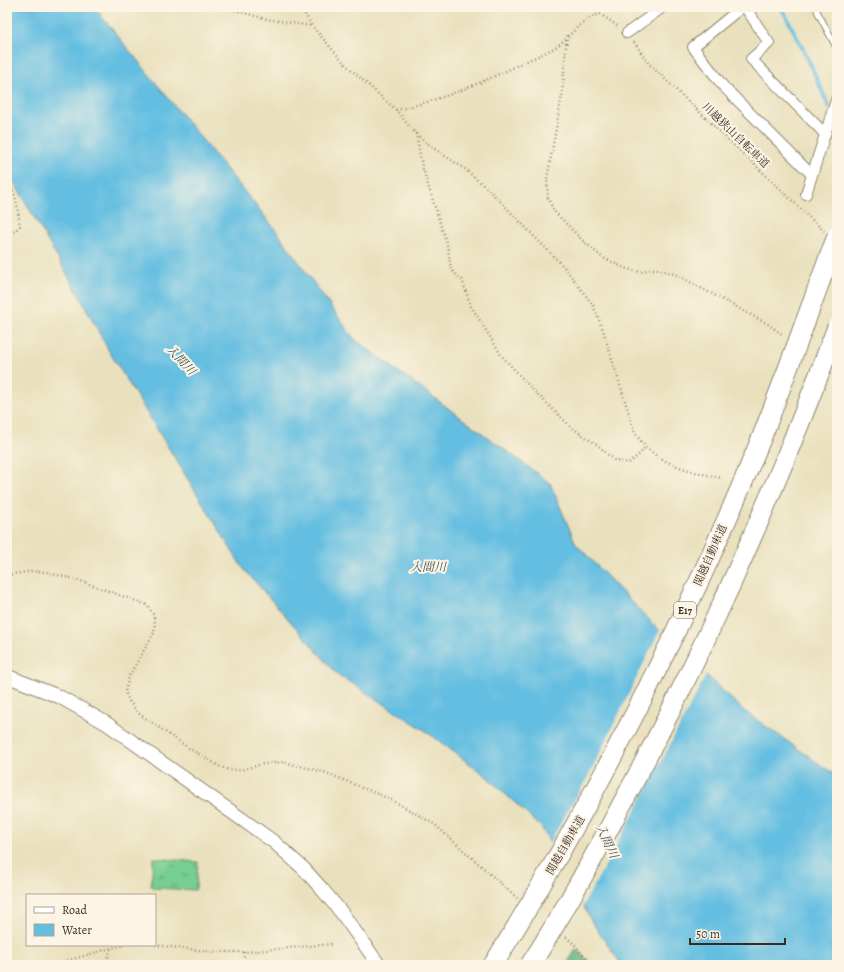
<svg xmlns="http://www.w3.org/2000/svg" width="844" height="972" viewBox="0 0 844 972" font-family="Alegreya,'Noto Serif JP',serif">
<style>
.grass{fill:url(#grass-tufts);stroke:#597c58}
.forest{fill:url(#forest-firs);stroke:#4e6e4d}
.water{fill:#63bee1;stroke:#4f7480}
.pier{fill:#e9e1be}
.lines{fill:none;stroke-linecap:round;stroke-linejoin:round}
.stream{stroke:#63bee1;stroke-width:4}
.service-casing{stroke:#92866e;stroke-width:7}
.minor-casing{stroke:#92866e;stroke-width:12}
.tertiary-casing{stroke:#92866e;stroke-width:15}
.path{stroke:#92866e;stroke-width:2.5;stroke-dasharray:1 3;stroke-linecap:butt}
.service{stroke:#fff;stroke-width:5}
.minor{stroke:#fff;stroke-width:10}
.tertiary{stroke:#fff;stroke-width:13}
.motorway-bridge-casing{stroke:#92866e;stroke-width:21;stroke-linecap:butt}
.motorway-bridge{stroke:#fff;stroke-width:19}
.labels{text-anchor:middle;stroke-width:4;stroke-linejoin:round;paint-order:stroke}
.shield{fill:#fcf5e5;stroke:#75675a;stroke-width:1}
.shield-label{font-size:10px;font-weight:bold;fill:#3b2a1e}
.street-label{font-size:11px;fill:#3b2a1e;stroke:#fcf5e5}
.water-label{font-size:12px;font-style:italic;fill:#475658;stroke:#fcf5e5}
</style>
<defs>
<pattern id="grass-tufts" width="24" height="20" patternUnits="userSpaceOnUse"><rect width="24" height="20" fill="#77ce92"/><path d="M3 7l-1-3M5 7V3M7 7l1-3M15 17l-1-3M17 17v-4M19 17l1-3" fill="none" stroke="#63a777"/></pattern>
<pattern id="forest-firs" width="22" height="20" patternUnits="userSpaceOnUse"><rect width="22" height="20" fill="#61b17c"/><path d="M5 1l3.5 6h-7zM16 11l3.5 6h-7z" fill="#519065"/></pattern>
</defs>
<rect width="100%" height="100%" fill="#fcf5e5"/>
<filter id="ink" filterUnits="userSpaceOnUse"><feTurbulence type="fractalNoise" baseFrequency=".025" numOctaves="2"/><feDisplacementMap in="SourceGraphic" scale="8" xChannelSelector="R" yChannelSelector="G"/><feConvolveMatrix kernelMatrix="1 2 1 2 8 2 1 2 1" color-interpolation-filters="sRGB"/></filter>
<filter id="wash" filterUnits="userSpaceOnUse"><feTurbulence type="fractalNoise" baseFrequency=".012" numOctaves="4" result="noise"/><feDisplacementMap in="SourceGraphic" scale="16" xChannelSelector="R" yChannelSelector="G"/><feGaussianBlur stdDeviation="0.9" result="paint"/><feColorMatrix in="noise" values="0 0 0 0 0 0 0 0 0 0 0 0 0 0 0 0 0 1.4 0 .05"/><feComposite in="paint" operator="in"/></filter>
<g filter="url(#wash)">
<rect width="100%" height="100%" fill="#e9e1be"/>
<path class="grass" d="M 154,858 L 198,862 L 196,889 L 195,890 L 153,888 L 151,886 L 153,859 Z"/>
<path class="forest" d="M 576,949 L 593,965 L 566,965 Z"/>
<path class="water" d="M 7,7 L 94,7 L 275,229 L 354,339 L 550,483 L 576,544 L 652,623 L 744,711 L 837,776 L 837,965 L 622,965 L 593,924 L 542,828 L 486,776 L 423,729 L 337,674 L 242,567 L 110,353 L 79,295 L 7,170 Z"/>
<path class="pier" d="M 661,628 L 707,673 L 683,720 L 634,813 L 582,907 L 548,845 L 590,773 Z"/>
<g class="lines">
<path class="stream" d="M 780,7 L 785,14 L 808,59 L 829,107"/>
</g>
</g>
<g filter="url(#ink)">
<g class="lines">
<g class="service-casing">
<path id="service" d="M 817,11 L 837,49"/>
</g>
<g class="minor-casing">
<path id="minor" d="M 742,7 L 693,47 L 723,86 L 812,175
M 745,7 L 769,43 L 751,59 L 825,134
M 627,33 L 663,7
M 806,194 L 837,97"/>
</g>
<g class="tertiary-casing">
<path id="tertiary" d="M 7,676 L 60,697 L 106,723 L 274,842 L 304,869 L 321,888 L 341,912 L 379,965"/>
</g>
<path class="path" d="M 223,7 L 266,19 L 312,26
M 301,7 L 312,26 L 345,64 L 396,110 L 415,133 L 433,148 L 465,169 L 494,195 L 564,267 L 593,305 L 603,330 L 634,430 C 650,463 689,471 721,478
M 590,7 L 619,27
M 567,35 L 562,95 L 547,179 L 548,198 L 554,211 L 582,240 L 603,258 L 627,269 L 641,272 L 650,269 L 658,269 L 677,275 L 768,324 L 783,335
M 634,42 L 649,64 L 824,231
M 396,110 C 438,101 477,85 516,66 C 528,60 542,55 554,48 C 572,37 578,20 600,14
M 416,133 L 422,166 L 448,248 L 451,270 L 462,280 L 471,306 L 501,355 L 533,390 L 571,427 L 600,447 L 615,461 L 629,463 L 640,454 L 646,446
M 7,180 C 17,194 18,210 20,226 L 15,231 L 7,235
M 7,575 L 33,571 L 46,572 L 78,580 L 147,605 L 153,614 L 155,623 L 154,633 L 129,676 L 125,692 L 129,701 L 138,713 L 187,747 L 219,766 L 229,770 L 240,770 L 263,764 L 283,762 L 324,772 L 390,799 L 434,824 L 517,898
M 566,937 L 575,945 L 591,965
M 155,945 L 215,952 L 244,952 L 332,944
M 52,965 L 111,948 L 125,945
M 106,965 L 111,948
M 244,965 L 244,952"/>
<use href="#service" class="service"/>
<use href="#minor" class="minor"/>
<use href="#tertiary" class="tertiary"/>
<g class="motorway-bridge-casing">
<path id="motorway-bridge" d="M 493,965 C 598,796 688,618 763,434 C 789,368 812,302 837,236
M 530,965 C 564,913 593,859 622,804 C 705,651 776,490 837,327"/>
</g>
<use href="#motorway-bridge" class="motorway-bridge"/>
</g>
</g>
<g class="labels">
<rect class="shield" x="674" y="602" width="22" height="16" rx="3"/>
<g class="shield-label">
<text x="685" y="614">E17</text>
</g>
<g class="street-label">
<text transform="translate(736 135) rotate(44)" y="4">川越狭山自転車道</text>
<text transform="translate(710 555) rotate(-66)" y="4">関越自動車道</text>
<text transform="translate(565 845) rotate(-60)" y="4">関越自動車道</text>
</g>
<g class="water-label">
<text transform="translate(181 360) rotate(47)" y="4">入間川</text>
<text x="428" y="571">入間川</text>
<text transform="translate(607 841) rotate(65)" y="4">入間川</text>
</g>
</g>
<rect width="844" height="972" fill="none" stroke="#fcf5e5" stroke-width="24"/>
<rect x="26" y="894" width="130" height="52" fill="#fcf5e5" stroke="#afa495"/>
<rect x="34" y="907" width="20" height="6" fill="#ffffff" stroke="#afa495"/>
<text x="62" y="914" font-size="12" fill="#3b2a1e">Road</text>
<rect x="34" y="924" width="20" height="12" fill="#63bee1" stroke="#afa495"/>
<text x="62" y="934" font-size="12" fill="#3b2a1e">Water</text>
<path d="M690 938v6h95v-6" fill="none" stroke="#3b2a1e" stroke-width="2"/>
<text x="696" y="938" font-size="12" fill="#3b2a1e" stroke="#fcf5e5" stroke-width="3" paint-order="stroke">50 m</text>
</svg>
